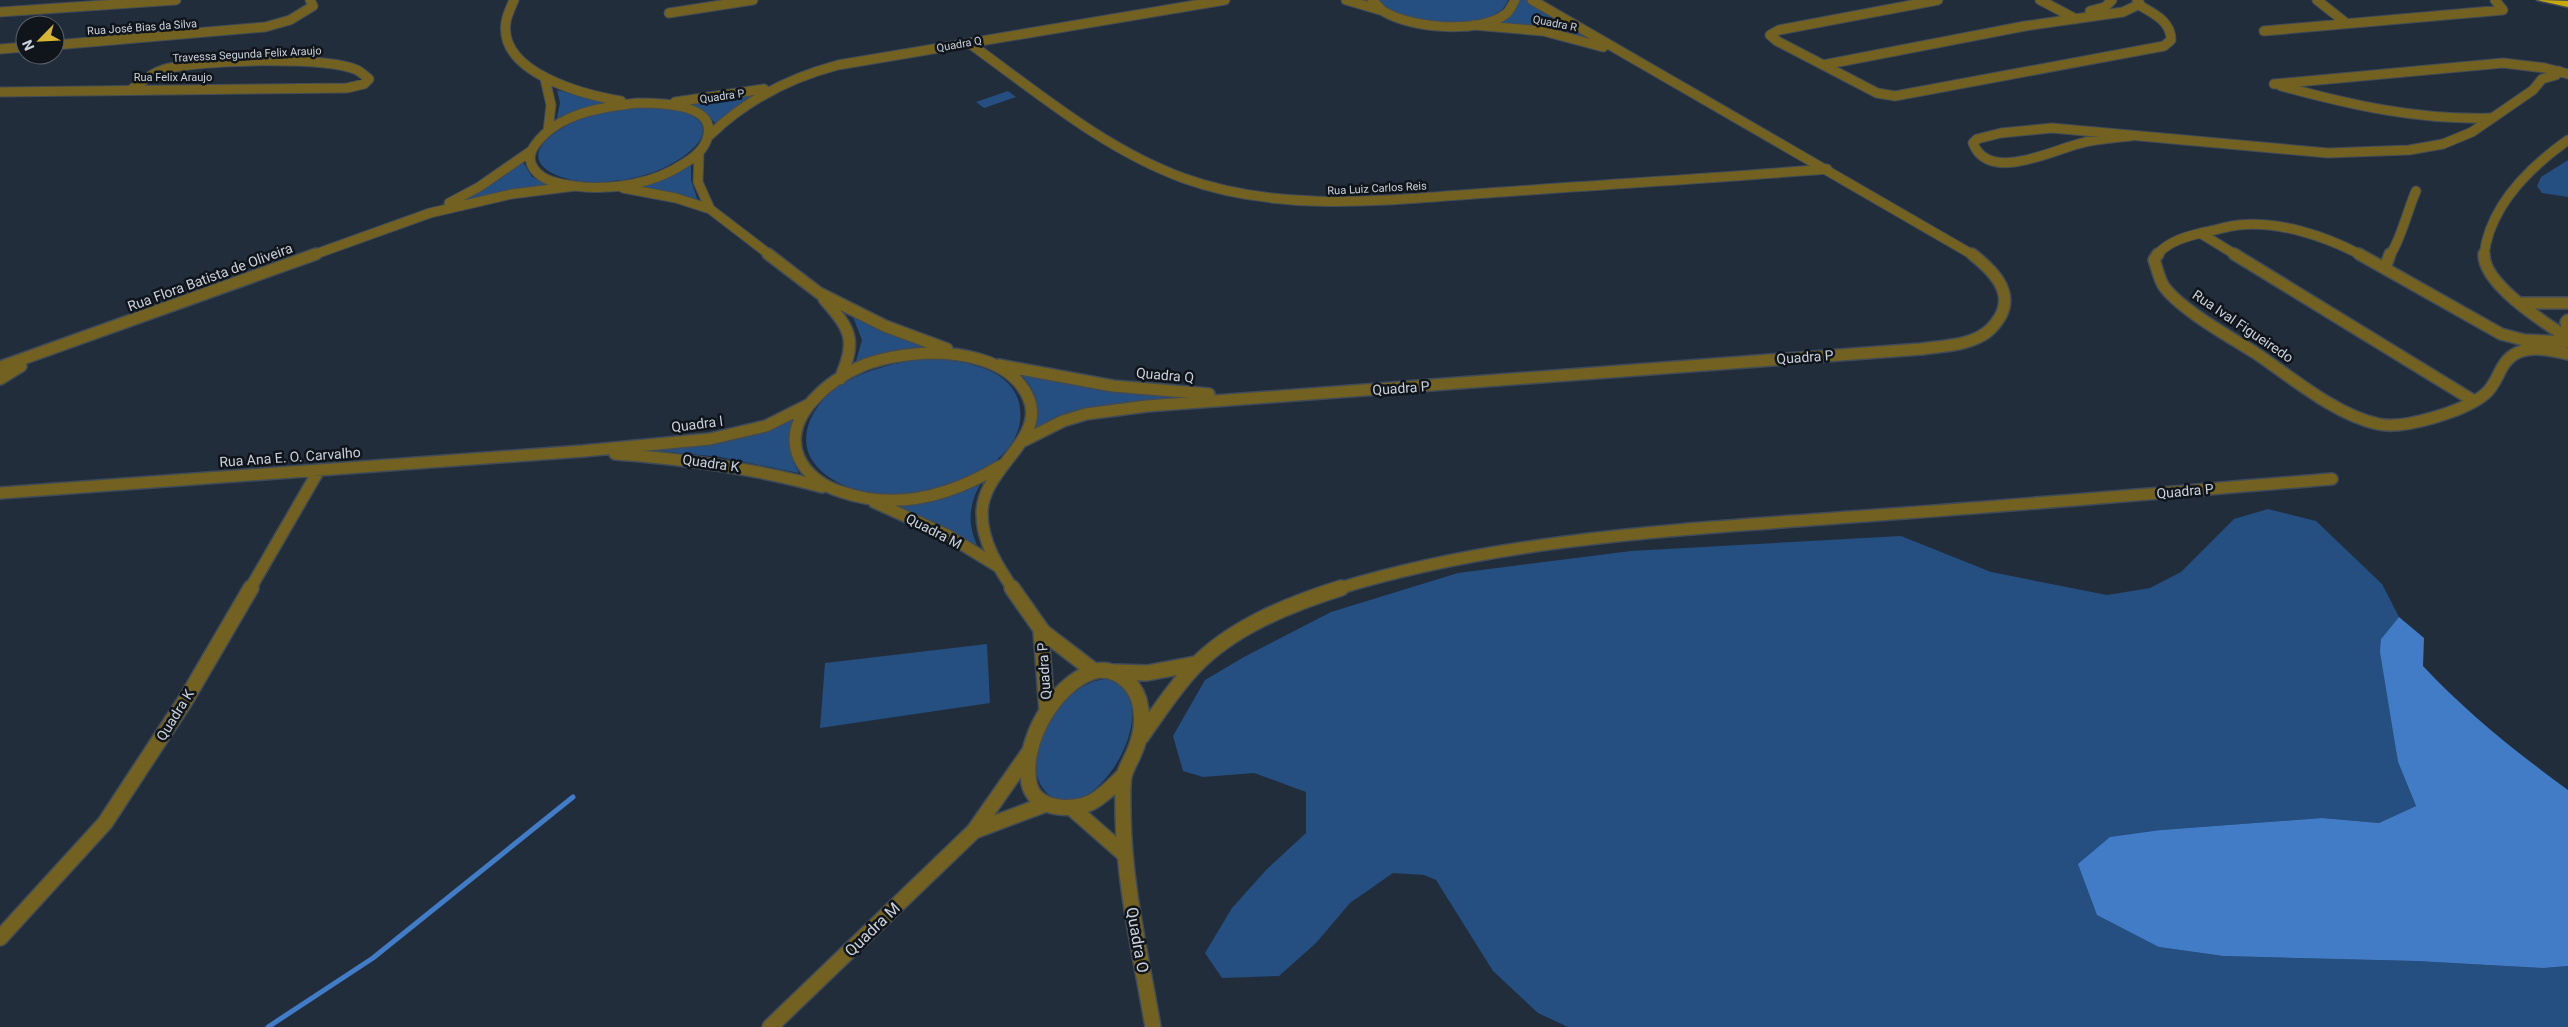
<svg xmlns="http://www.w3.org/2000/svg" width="2568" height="1027" viewBox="0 0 2568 1027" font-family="Roboto,sans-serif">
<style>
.green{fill:#254e81}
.water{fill:#427cc7}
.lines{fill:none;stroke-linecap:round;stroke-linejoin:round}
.stream{stroke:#427cc7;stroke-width:5}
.minor-far2-casing{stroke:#404b59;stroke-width:11}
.minor-far1-casing{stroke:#404b59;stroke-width:14}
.minor-casing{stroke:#404b59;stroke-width:18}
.highway-casing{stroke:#404b59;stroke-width:3}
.minor-far2{stroke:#726120;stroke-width:9}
.minor-far1{stroke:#726120;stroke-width:11}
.minor{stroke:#726120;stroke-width:15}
.highway{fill:#cba903;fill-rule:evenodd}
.labels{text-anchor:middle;stroke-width:5;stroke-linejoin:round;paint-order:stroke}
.far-street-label{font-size:11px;fill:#cbd2dc;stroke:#10151c}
.street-label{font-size:14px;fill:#cbd2dc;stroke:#10151c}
.near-street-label{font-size:16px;fill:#cbd2dc;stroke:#10151c}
</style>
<rect width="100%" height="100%" fill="#222d3c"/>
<path class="green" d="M 1378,0 L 1508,0 C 1499,28 1434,26 1411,20 C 1399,16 1386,10 1378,0 Z
M 1520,0 L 1528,0 L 1600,42 L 1567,33 L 1488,24 L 1513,13 Z
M 557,90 L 586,98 L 614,103 L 556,123 L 560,103 Z
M 1008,91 L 1016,97 L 984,108 L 976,102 Z
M 762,92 L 740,105 L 716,124 L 704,111 L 686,104 L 727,99 Z
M 654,106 C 664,108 675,108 684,112 C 732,130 677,164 654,172 C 637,178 620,181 602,182 C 559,185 504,161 566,126 C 593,110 623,108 654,106 Z
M 2568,160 L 2568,197 L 2542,193 L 2537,186 L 2541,177 Z
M 523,162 L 532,177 L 552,186 L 501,192 L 461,201 L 501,178 Z
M 691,162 L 691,180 L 698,201 L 629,186 Z
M 853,317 L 931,349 L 854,368 L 862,340 Z
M 926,359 C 959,360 1016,366 1020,409 C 1022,423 1017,437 1008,448 C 978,486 915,501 869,492 C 847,488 825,480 812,460 C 804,448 805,433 810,420 C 830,377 883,364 926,359 Z
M 1021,374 L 1100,388 L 1197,396 C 1141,402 1086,404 1034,428 C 1042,407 1036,391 1021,374 Z
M 796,418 C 788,438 788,454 799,473 L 720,457 L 640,449 L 739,438 Z
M 981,483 C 969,503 967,523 977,545 L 895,504 Z
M 2268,509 L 2316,521 L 2382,584 L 2399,617 L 2381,639 L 2398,762 L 2416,806 L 2379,823 L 2322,818 L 2161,830 L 2159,947 L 2223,956 L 2416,961 L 2544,968 L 2568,966 L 2568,1027 L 1568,1027 L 1538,1013 L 1493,971 L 1436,880 L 1424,875 L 1393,873 L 1350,903 L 1316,943 L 1279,976 L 1222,978 L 1205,953 L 1232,908 L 1267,869 L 1306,833 L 1306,792 L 1254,773 L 1203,777 L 1183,771 L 1173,736 L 1205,680 L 1244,657 L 1331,612 L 1458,573 L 1631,551 L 1901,536 L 1991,572 L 2107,595 L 2150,588 L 2181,572 L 2234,519 Z
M 987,644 L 990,703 L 820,728 L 825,663 Z
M 1107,679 C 1173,699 1093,834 1048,794 C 1012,762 1063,680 1107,679 Z"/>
<path class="water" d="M 2399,617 L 2424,638 L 2423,666 C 2467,713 2516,752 2568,790 L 2568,966 L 2544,968 L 2416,961 L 2223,956 L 2159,947 L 2097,915 L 2078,864 L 2110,837 L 2161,830 L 2322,818 L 2379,823 L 2416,806 L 2398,762 L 2380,652 L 2381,639 Z"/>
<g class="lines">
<path class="stream" d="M 268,1027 L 373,958 L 573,797"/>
<g class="minor-far2-casing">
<path id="minor-far2" d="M 514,0 C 511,7 507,15 506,22 C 498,73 585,95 621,101
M 1346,0 L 1380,10
M 1372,0 C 1376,3 1379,8 1383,11 C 1410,28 1481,35 1507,13 C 1510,10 1513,4 1515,0
M 1532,0 L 1973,255
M 1938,0 L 1779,30 L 1770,35 L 1777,41 L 1877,93 L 1895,96 L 2164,46 L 2171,40 C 2171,21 2154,14 2139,5
M 2040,0 L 2076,19
M 2317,0 L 2346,23
M 2090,11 L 2105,7 L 2112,0
M 0,12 L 176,0
M 669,13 L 753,0
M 1473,25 L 1543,31 L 1603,47
M 2264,31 L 2503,10 L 2495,0
M 969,43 C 1037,92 1104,149 1183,178 C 1285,215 1396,199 1502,192 C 1610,184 1719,178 1827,169
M 55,45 L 265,27 L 290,20 L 313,6 L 310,0
M 0,49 L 25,47
M 1823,65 L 2025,26 L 2123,12 L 2140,4 L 2137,0
M 545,79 L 551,105 L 548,131
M 2274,84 L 2503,63 L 2545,68 L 2568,74
M 2281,86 C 2351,105 2417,120 2490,118
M 0,92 L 347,88 L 364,84 L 369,79 C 365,76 361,72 357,70 C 326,56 199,60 165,69 C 152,73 143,81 132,89
M 675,102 L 764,89
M 638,103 C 657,103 715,103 708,135 C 706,147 695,157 685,163 C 654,184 611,191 575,186 C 561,184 543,182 534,169 C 528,161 530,152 535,145 C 558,113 602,107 638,103 Z
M 710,135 C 747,99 789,78 838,65 L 1225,0
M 2131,136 C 2113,138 2095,139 2078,144 C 2051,151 1988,183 1973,143 L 1977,139 L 2001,133 L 2052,128 L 2328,153 L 2409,150 L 2443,144 L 2472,132 L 2533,90 L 2542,79 L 2556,75 L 2559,71
M 699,152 L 698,182 L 710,209
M 623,188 L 676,198 L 710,209 L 770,255
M 449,203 L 479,187 L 531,151
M 2200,233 L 2236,255
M 313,255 L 430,213 L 512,194 L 575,186
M 2157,255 C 2168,241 2188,236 2205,232 C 2216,230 2228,226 2239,225 C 2280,221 2325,236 2361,255
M 2390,255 C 2400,242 2408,209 2416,191
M 2484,255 C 2490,205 2530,167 2568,140"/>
</g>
<g class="minor-far1-casing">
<path id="minor-far1" d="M 768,254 L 819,293 L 885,326 L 947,349
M 2158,254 L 2154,260 C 2157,268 2159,278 2163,285 C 2178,308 2230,337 2254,352 C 2290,376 2335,415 2378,424 C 2403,430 2465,411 2485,394 C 2494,387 2497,376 2503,366 C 2517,342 2546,349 2568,354
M 2234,254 L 2474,401
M 2359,254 L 2501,334 L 2524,340 L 2568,342
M 2484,254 C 2483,284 2545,323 2568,338
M 2385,268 L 2390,254
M 824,299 C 851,330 857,339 840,379
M 2521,303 L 2568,303
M 2568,320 L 2566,322 L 2568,337
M 999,365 L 1113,386 L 1209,394
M 0,367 L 316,254
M 0,379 L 21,366
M 1023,441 L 1063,421 L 1086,414 L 1147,406 L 1921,349 C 1941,346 1963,346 1981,336 C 1989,332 1995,325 2000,317 C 2015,291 1991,269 1972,254
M 615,454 C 685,459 754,468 822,487
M 1000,466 C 952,495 897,511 842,492 C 824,487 807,475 799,458 C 781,416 831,379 864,365 C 885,357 908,354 930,353 C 960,353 1000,359 1020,384 C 1061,434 981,464 982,514 C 982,542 998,567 1013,589
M 0,493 L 583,451 L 710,439 L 766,426 L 810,404
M 874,502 L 947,535 L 999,567
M 250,589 L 319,470
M 1337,589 C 1503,538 1678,530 1850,517 C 2011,506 2171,492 2332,479"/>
</g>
<g class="minor-casing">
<path id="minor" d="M 1012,588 L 1043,632 L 1094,671
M 1041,631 L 1047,711
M 1116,672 L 1147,673 L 1195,664
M 1141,737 C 1158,713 1174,688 1194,667 C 1232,627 1290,604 1341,588
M 1124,775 C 1114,785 1105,795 1092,802 C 1072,812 1034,810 1029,783 C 1021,743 1054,685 1092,672 C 1113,665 1133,681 1139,700 C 1144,718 1141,738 1133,755 C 1130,762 1126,768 1124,776 C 1122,788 1123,801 1123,814 C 1124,886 1141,956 1153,1027
M 1074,810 L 1123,853
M 974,831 L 1046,804
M 0,938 L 105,823 L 185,701 L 251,588
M 770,1027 L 974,831 L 1030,751"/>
</g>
<g class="highway-casing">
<path id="highway" d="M 2537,0 L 2568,1 L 2568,7 Z"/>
</g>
<use href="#minor-far2" class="minor-far2"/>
<use href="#minor-far1" class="minor-far1"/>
<use href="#minor" class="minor"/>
<use href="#highway" class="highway"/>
</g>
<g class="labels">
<g class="far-street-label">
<text transform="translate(1555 23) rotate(11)" y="4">Quadra R</text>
<text transform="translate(142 27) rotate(-4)" y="4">Rua José Bias da Silva</text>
<text transform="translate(959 44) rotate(-10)" y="4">Quadra Q</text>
<text transform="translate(247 54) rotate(-3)" y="4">Travessa Segunda Felix Araujo</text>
<text x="173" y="81">Rua Felix Araujo</text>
<text transform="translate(722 96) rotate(-8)" y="4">Quadra P</text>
<text transform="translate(1377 188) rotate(-3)" y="4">Rua Luiz Carlos Reis</text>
</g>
<g class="street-label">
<text transform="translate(210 277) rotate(-20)" y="5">Rua Flora Batista de Oliveira</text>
<text transform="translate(2243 326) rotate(34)" y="5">Rua Ival Figueiredo</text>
<text transform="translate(1805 357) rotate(-4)" y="5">Quadra P</text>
<text transform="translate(1165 375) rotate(5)" y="5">Quadra Q</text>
<text transform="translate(1401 388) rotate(-4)" y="5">Quadra P</text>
<text transform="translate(697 424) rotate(-7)" y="5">Quadra l</text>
<text transform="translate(290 457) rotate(-4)" y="5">Rua Ana E. O. Carvalho</text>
<text transform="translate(711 463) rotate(8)" y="5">Quadra K</text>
<text transform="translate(2185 491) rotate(-5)" y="5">Quadra P</text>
<text transform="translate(934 531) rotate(27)" y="5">Quadra M</text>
<text transform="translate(1044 671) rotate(-94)" y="5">Quadra P</text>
<text transform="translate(175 715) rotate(-58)" y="5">Quadra K</text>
</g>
<g class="near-street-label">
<text transform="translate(872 929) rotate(-44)" y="6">Quadra M</text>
<text transform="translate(1138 940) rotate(80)" y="6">Quadra O</text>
</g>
</g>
<g transform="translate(40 40) rotate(246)"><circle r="24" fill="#10151c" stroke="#5b6169"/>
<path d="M0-4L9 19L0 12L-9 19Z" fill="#d6b534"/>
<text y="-8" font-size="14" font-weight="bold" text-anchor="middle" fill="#cbd2dc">N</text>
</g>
</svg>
